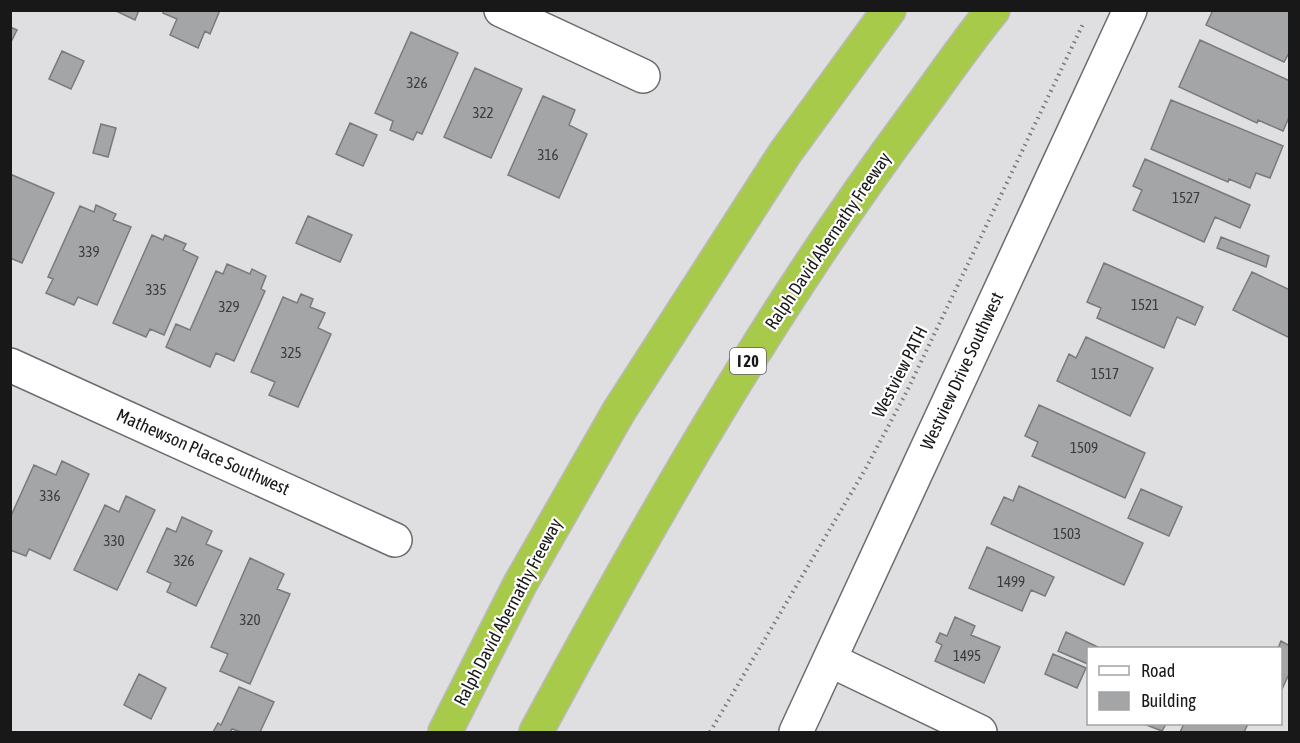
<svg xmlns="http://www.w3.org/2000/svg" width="1300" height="743" viewBox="0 0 1300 743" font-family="'Asap Condensed',sans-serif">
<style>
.building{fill:#a4a5a7;stroke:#797a7c;stroke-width:1.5}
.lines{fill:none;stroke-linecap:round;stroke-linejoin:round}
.minor-casing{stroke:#6c6c6f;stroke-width:36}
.highway-casing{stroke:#bababa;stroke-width:36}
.path{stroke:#78787a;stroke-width:4;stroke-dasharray:1.5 4.5;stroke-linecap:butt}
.minor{stroke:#fff;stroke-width:33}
.highway{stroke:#a7ca4a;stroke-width:33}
.labels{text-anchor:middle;stroke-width:4.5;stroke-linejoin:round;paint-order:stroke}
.number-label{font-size:15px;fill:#3b3b3c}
.shield{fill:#fff;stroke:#5d5d5e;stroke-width:1.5}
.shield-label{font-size:16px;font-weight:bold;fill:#181819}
.street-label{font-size:18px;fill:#181819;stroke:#fff}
</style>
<rect width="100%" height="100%" fill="#dfdfe2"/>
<path class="building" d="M 114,10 L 139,10 L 135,20 Z
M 164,10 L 220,10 L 210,34 L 205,31 L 198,48 L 170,35 L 177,19 L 163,13 Z
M 1213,10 L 1290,10 L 1290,51 L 1284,62 L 1206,25 Z
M 10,27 L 17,30 L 10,44 Z
M 411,32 L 458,53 L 422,134 L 417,132 L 413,140 L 390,130 L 393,121 L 375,113 Z
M 1200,40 L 1290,81 L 1290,115 L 1283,131 L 1258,120 L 1257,123 L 1179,87 Z
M 62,51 L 84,61 L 71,89 L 49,79 Z
M 475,68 L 522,89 L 491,158 L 444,137 Z
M 543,96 L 575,110 L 569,125 L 587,134 L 559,198 L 508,175 Z
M 1171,100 L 1283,146 L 1270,178 L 1256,173 L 1250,188 L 1229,179 L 1228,182 L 1151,149 Z
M 350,123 L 377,135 L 363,166 L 336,154 Z
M 101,124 L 116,128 L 108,157 L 93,153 Z
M 1145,159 L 1250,205 L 1240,228 L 1215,217 L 1204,242 L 1133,210 L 1142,190 L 1133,186 Z
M 10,174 L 54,193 L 22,263 L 10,258 Z
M 96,205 L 116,214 L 113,220 L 131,227 L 97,305 L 78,297 L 74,305 L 46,293 L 53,279 L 48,277 L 80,206 L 94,212 Z
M 308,216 L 352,235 L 340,262 L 296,243 Z
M 152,235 L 163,240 L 165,235 L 186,244 L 183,250 L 198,257 L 164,335 L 150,329 L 146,337 L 113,323 Z
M 1221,237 L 1269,256 L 1266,267 L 1217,248 Z
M 1104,263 L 1203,307 L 1195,325 L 1177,317 L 1164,348 L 1097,318 L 1101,308 L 1087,302 Z
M 227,264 L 250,274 L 252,269 L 266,276 L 261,289 L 265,291 L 234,361 L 216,353 L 210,367 L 166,347 L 176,324 L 190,330 L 216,271 L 223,274 Z
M 1252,272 L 1290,290 L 1290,338 L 1233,310 Z
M 301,294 L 313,299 L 310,307 L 325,313 L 318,328 L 331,334 L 298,407 L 269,395 L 275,382 L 251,372 L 283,297 L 297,303 Z
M 1086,337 L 1153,368 L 1130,416 L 1057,381 L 1069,354 L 1076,358 Z
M 1039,405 L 1145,453 L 1125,498 L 1032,456 L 1038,442 L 1025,436 Z
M 62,461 L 89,474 L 50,559 L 29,549 L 26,556 L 10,550 L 10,518 L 34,465 L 56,475 Z
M 1019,486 L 1143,543 L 1124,585 L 991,524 L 1004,497 L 1013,501 Z
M 1141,489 L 1182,507 L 1169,536 L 1128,518 Z
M 126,496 L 155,510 L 117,590 L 74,570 L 105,505 L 119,512 Z
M 182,517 L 212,531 L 206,544 L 222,551 L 196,606 L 167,592 L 171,583 L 147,572 L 167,528 L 176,532 Z
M 987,547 L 1054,577 L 1045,596 L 1031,590 L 1022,611 L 969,588 Z
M 250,558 L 284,574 L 277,589 L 290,594 L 250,684 L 220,671 L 228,654 L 211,647 Z
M 955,617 L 975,626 L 971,635 L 1000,647 L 984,683 L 935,661 L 942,645 L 936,642 L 940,633 L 947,636 Z
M 1066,632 L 1098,647 L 1088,648 L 1088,664 L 1058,651 Z
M 1281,641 L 1290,646 L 1290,672 L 1282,689 L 1280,648 L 1278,648 Z
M 1053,654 L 1086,668 L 1077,688 L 1045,674 Z
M 139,674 L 166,688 L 151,719 L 124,705 Z
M 239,687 L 274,702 L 260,732 L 241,732 L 232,729 L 230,732 L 213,732 L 218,723 L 221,725 Z
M 1144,724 L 1166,724 L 1162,731 Z
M 1184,724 L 1248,724 L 1244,732 L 1180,732 Z"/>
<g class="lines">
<g class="minor-casing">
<path id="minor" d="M 501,10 L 643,76
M 10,365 L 395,540
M 830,660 L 980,732
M 796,732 L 1130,10"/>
</g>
<g class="highway-casing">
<path id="highway" d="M 445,732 L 520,584 L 619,411 L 785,153 L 889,10
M 536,732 C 650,521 769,312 912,119 C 939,83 964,45 993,10"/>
</g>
<path class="path" d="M 710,732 L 866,468 L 907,391 L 1084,22"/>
<use href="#minor" class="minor"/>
<use href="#highway" class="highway"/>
</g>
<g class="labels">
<g class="number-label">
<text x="417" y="88">326</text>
<text x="483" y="118">322</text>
<text x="548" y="160">316</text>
<text x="1186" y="203">1527</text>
<text x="89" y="257">339</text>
<text x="156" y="295">335</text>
<text x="1145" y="310">1521</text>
<text x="229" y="312">329</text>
<text x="291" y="358">325</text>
<text x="1105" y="379">1517</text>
<text x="1084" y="453">1509</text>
<text x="50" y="501">336</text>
<text x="1067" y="539">1503</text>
<text x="114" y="546">330</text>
<text x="184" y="566">326</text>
<text x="1011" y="587">1499</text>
<text x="250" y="625">320</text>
<text x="967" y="661">1495</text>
</g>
<rect class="shield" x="730" y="348" width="36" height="26" rx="4.5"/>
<g class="shield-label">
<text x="748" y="367">I 20</text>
</g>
<g class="street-label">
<text transform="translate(828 241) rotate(-56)" y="6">Ralph David Abernathy Freeway</text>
<text transform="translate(962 371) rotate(-65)" y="6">Westview Drive Southwest</text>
<text transform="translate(900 372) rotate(-63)" y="6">Westview PATH</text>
<text transform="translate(203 452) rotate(24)" y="6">Mathewson Place Southwest</text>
<text transform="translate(508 612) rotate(-62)" y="6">Ralph David Abernathy Freeway</text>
</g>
</g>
<rect width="1300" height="743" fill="none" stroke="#181819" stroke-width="24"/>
<rect x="1087" y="647" width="195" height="78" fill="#ffffff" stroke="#a3a3a3" stroke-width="1.5"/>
<rect x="1099" y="666" width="30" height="9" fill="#ffffff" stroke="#a3a3a3" stroke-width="1.5"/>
<text x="1141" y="677" font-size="18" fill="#181819">Road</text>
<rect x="1099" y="692" width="30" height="18" fill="#a4a5a7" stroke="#a3a3a3" stroke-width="1.5"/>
<text x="1141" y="707" font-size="18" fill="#181819">Building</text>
</svg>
